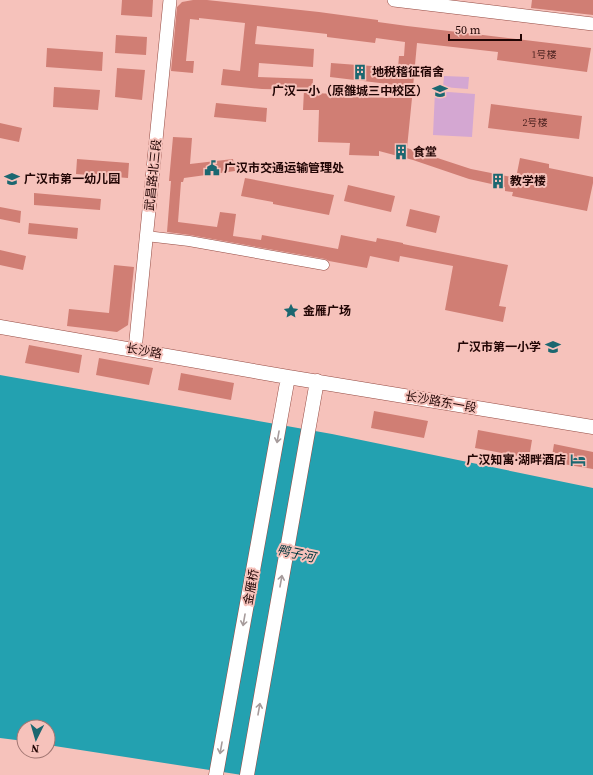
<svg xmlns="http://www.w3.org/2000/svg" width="593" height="775" viewBox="0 0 593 775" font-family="'Source Serif 4','Noto Sans SC',serif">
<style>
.green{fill:#d4a7d2}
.water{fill:#23a1b0}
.building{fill:#d07e74}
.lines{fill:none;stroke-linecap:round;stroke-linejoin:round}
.minor-casing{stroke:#954b43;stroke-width:11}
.tertiary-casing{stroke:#954b43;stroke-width:14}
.secondary-casing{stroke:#954b43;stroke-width:15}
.minor{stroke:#fff;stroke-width:10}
.tertiary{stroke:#fff;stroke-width:13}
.secondary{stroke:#fff;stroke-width:14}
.oneway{stroke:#a69b9b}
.labels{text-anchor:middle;stroke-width:4;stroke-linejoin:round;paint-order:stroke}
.number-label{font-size:10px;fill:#4d2320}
.poi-label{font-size:12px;font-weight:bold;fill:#210504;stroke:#f6c2bb;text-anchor:start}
.street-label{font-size:12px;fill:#210504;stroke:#f6c2bb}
.water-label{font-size:13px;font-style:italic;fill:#013940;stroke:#f6c2bb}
</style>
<rect width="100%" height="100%" fill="#f6c2bb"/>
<path class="green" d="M 444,76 L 469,77 L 468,89 L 443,87 Z
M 435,91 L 475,94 L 472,137 L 433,135 Z"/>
<path class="water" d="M 0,375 L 332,434 L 593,488 L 593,775 L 242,775 L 48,745 L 48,727 L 24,727 L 24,741 L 0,738 Z"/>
<path class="building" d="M 122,0 L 153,0 L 152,17 L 121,15 Z
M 193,0 L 207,0 L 319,12 L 378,20 L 378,22 L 407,26 L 591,48 L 587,72 L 497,60 L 498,52 L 417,43 L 413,87 L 330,77 L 331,63 L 398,68 L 399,56 L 404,56 L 405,42 L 376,38 L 375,43 L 327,37 L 327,34 L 257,26 L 255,44 L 314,49 L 313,67 L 259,63 L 258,77 L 313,79 L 312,93 L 338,94 L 338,97 L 412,98 L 407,148 L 413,150 L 471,169 L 516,178 L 520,158 L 549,164 L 549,168 L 593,177 L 593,183 L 587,211 L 512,196 L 513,192 L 505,191 L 505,187 L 469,179 L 413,160 L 379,151 L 379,156 L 349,155 L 350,143 L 318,142 L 319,110 L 303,110 L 304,90 L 262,89 L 221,85 L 223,69 L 240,71 L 245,23 L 199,18 L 199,20 L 190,19 L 186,61 L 194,61 L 193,73 L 171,71 L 177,7 L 182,2 Z
M 532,0 L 593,0 L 593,15 L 531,8 Z
M 116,35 L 147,37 L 146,55 L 115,53 Z
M 47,48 L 103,52 L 102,71 L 46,67 Z
M 117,68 L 145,70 L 142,100 L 115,97 Z
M 54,87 L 100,90 L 98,110 L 53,107 Z
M 216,103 L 267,108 L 266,122 L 214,117 Z
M 491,104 L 582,116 L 579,139 L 488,128 Z
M 0,123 L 22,128 L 19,142 L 0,138 Z
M 173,137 L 192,138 L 190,164 L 233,159 L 235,171 L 184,178 L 183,182 L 181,182 L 178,222 L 217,227 L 220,212 L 236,214 L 233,236 L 261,240 L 262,235 L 338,249 L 341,235 L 376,242 L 377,238 L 403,243 L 403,244 L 508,265 L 499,306 L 506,307 L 503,322 L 445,310 L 453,266 L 400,256 L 399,262 L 370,256 L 367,268 L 329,261 L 325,259 L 190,235 L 167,232 L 171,181 L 169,181 Z
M 77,159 L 129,163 L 128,178 L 76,174 Z
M 245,178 L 334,195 L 329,215 L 273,204 L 273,202 L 241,196 Z
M 348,185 L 395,196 L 391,212 L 344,201 Z
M 34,193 L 101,199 L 100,210 L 34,205 Z
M 0,207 L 21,211 L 20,223 L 0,219 Z
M 410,209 L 440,216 L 436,233 L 406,226 Z
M 29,223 L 78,228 L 77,239 L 28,234 Z
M 0,250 L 26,256 L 23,270 L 0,265 Z
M 114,265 L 134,267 L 128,325 L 117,332 L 67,326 L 69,309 L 109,313 Z
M 29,345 L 82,355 L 79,373 L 25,363 Z
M 99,358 L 153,368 L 149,385 L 96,375 Z
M 181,373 L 234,383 L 231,400 L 178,390 Z
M 374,411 L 428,421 L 424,438 L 371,428 Z
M 478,430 L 532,440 L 529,458 L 475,448 Z
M 554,444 L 593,452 L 593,469 L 551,462 Z"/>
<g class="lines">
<g class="minor-casing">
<path id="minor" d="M 146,236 L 189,241 L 324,265"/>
</g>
<g class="tertiary-casing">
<path id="tertiary" d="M 394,0 L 593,24
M 135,350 L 170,0"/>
</g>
<g class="secondary-casing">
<path id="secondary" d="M 0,327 L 288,377 L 593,427
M 216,775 L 288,377
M 247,775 L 317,381"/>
</g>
<use href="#minor" class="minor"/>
<use href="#tertiary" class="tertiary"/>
<use href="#secondary" class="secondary"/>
</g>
<defs><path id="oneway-shaft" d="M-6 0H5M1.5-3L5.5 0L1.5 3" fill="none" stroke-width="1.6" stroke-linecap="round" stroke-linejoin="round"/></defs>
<g class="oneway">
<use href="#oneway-shaft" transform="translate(278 437) rotate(100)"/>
<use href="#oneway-shaft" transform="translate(281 581) rotate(-80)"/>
<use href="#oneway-shaft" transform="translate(244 620) rotate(100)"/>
<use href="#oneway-shaft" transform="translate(259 709) rotate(-80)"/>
<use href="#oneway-shaft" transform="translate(221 748) rotate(100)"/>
</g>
<defs>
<g id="building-bare" transform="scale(1.2)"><path d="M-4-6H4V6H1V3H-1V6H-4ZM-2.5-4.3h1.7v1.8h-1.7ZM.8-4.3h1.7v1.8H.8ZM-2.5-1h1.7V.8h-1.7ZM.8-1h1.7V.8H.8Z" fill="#1b6770" stroke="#f6c2bb" stroke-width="2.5" paint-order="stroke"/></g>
<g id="school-bare" transform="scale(1.2)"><path d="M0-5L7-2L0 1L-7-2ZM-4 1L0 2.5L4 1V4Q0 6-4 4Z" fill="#1b6770" stroke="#f6c2bb" stroke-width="2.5" paint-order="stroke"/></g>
<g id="civic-bare" transform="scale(1.2)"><path d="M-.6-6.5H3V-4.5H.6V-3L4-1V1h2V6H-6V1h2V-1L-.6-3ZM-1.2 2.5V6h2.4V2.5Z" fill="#1b6770" stroke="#f6c2bb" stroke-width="2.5" paint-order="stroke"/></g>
<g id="sight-bare" transform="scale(1.2)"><path d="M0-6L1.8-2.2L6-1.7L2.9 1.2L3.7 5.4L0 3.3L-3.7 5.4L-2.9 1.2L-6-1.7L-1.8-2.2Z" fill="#1b6770" stroke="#f6c2bb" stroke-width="2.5" paint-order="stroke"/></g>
<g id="hotel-bare" transform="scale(1.2)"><path d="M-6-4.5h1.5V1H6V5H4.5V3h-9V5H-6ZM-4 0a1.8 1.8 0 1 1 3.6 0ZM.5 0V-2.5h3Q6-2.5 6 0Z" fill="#1b6770" stroke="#f6c2bb" stroke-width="2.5" paint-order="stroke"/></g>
</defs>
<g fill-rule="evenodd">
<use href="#building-bare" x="360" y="72"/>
<use href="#school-bare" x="440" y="91"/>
<use href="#building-bare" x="401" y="152"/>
<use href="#civic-bare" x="212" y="168"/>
<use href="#school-bare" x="12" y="179"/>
<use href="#building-bare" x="498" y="181"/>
<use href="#sight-bare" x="291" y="311"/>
<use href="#school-bare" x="553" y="347"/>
<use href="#hotel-bare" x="578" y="460"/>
</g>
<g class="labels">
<g class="number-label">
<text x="544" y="58">1号楼</text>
<text x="535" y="126">2号楼</text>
</g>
<g class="poi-label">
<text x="372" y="76">地税稽征宿舍</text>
<text x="428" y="95" text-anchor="end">广汉一小（原雒城三中校区）</text>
<text x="413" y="156">食堂</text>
<text x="224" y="172">广汉市交通运输管理处</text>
<text x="24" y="183">广汉市第一幼儿园</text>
<text x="510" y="185">教学楼</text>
<text x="303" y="315">金雁广场</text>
<text x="541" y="351" text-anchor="end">广汉市第一小学</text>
<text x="566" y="464" text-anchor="end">广汉知寓·湖畔酒店</text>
</g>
<g class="street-label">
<text transform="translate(153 175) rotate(-84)" y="4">武昌路北三段</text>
<text transform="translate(144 351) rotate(10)" y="4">长沙路</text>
<text transform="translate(441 402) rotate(10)" y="4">长沙路东一段</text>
<text transform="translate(251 587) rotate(-80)" y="4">金雁桥</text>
</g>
<g class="water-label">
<text transform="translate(296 553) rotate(12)" y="5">鸭子河</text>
</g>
</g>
<g transform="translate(36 739) rotate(185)"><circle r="19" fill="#f6c2bb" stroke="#a17672"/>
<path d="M0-3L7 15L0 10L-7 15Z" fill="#1b6770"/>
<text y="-6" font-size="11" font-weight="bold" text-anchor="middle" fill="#210504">N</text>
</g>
<path d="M449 34v6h72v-6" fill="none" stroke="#210504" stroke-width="2"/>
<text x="455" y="34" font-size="12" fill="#210504" stroke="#f6c2bb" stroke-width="3" paint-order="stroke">50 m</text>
</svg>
